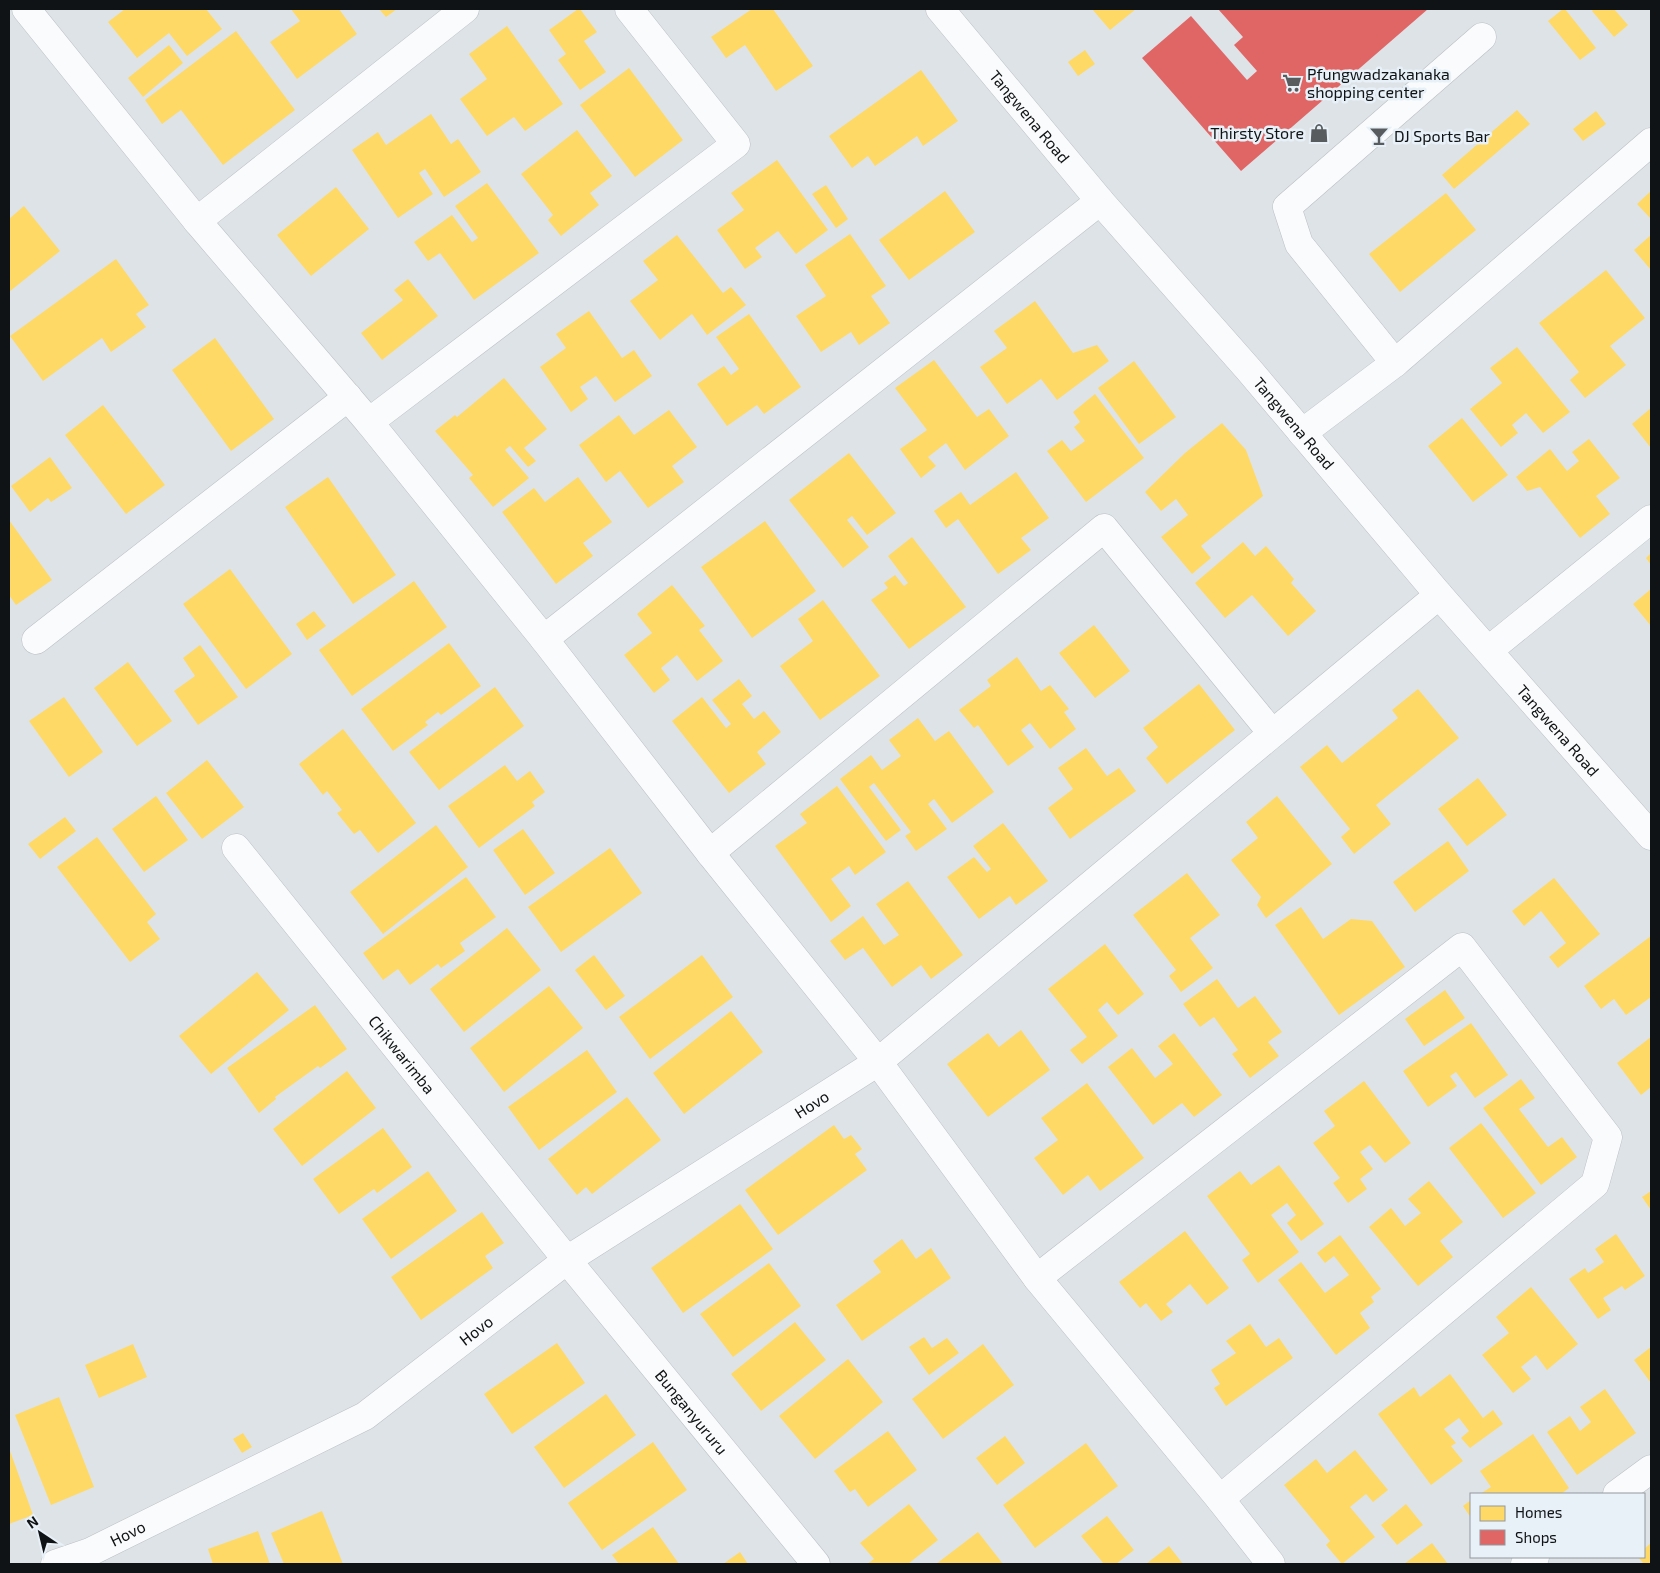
<svg xmlns="http://www.w3.org/2000/svg" width="1660" height="1573" viewBox="0 0 1660 1573" font-family="'Exo 2',sans-serif">
<style>
.homes{fill:#ffd966}
.shops{fill:#e06666}
.lines{fill:none;stroke-linecap:round;stroke-linejoin:round}
.minor-casing{stroke:#bcc0c4;stroke-width:29}
.minor{stroke:#fafbfc;stroke-width:28}
.labels{text-anchor:middle;stroke-width:5;stroke-linejoin:round;paint-order:stroke}
.poi-label{font-size:16px;fill:#101315;stroke:#e8f1f8;text-anchor:start}
.street-label{font-size:16px;fill:#101315;stroke:#e8f1f8}
</style>
<rect width="100%" height="100%" fill="#dee3e8"/>
<path class="homes" d="M 125,9 L 206,9 L 222,29 L 187,56 L 169,33 L 137,58 L 108,22 Z
M 291,9 L 339,9 L 357,34 L 297,79 L 270,42 L 300,21 Z
M 379,9 L 397,9 L 386,17 Z
M 578,9 L 580,9 L 597,32 L 584,41 L 606,72 L 580,90 L 558,60 L 566,54 L 549,30 Z
M 752,9 L 773,9 L 813,66 L 776,91 L 745,45 L 726,58 L 711,37 Z
M 1092,9 L 1136,9 L 1110,30 Z
M 1563,9 L 1565,9 L 1596,48 L 1580,60 L 1548,21 Z
M 1594,9 L 1614,9 L 1628,25 L 1614,37 L 1592,11 Z
M 507,26 L 563,104 L 525,131 L 514,117 L 487,136 L 460,99 L 487,79 L 469,54 Z
M 236,31 L 295,110 L 223,165 L 181,110 L 162,124 L 145,100 Z
M 169,45 L 183,63 L 143,97 L 128,78 Z
M 1085,50 L 1095,64 L 1078,76 L 1068,62 Z
M 629,68 L 683,140 L 635,177 L 580,105 Z
M 921,70 L 958,121 L 923,146 L 917,136 L 875,166 L 868,156 L 852,168 L 829,136 Z
M 1517,110 L 1530,124 L 1454,189 L 1442,175 Z
M 1596,111 L 1606,124 L 1583,141 L 1573,129 Z
M 431,114 L 451,144 L 458,139 L 481,172 L 444,197 L 425,169 L 419,173 L 433,194 L 398,218 L 352,150 L 378,132 L 386,145 Z
M 577,130 L 612,176 L 590,193 L 599,205 L 561,236 L 548,220 L 553,215 L 521,174 Z
M 777,160 L 828,230 L 796,254 L 778,231 L 755,248 L 762,257 L 745,269 L 717,230 L 744,210 L 731,193 Z
M 487,183 L 539,253 L 474,300 L 440,253 L 428,261 L 414,242 L 452,215 L 472,242 L 478,238 L 455,206 Z
M 826,185 L 848,219 L 836,228 L 812,194 Z
M 336,187 L 369,229 L 311,276 L 277,235 Z
M 945,191 L 975,232 L 909,280 L 879,240 Z
M 1651,191 L 1651,219 L 1637,204 Z
M 1446,193 L 1476,230 L 1400,292 L 1369,254 Z
M 24,206 L 60,251 L 9,292 L 9,219 Z
M 850,234 L 886,286 L 871,296 L 890,323 L 859,345 L 851,332 L 821,352 L 796,316 L 826,296 L 805,265 Z
M 677,235 L 723,293 L 731,287 L 746,305 L 707,335 L 692,314 L 660,340 L 630,301 L 658,280 L 643,261 Z
M 1651,235 L 1651,270 L 1634,250 Z
M 116,259 L 149,305 L 136,314 L 146,327 L 111,352 L 102,338 L 43,381 L 10,336 Z
M 1606,270 L 1645,318 L 1610,346 L 1626,365 L 1585,398 L 1570,380 L 1579,372 L 1539,323 Z
M 408,279 L 438,316 L 382,360 L 361,333 L 403,300 L 394,290 Z
M 1035,301 L 1073,353 L 1097,345 L 1109,361 L 1057,400 L 1041,379 L 1007,404 L 980,367 L 1007,348 L 994,331 Z
M 589,311 L 622,358 L 634,350 L 652,376 L 615,402 L 596,376 L 580,387 L 588,399 L 571,412 L 540,367 L 566,348 L 556,334 Z
M 749,314 L 801,387 L 764,414 L 757,405 L 727,426 L 697,384 L 724,366 L 731,375 L 739,369 L 716,337 Z
M 215,338 L 274,419 L 231,451 L 172,370 Z
M 1517,347 L 1570,412 L 1543,433 L 1526,413 L 1512,425 L 1518,433 L 1501,447 L 1470,409 L 1502,383 L 1490,368 Z
M 934,360 L 977,417 L 989,409 L 1009,436 L 965,470 L 946,443 L 928,457 L 936,466 L 921,478 L 900,449 L 927,430 L 895,388 Z
M 1134,361 L 1176,417 L 1139,444 L 1098,388 Z
M 504,378 L 547,429 L 524,448 L 536,461 L 528,467 L 510,446 L 505,450 L 529,478 L 493,507 L 469,478 L 473,475 L 435,431 L 455,415 L 457,417 Z
M 1095,394 L 1144,458 L 1086,502 L 1047,451 L 1062,440 L 1071,451 L 1085,441 L 1074,427 L 1080,422 L 1073,412 Z
M 103,405 L 165,485 L 126,514 L 65,435 Z
M 1651,408 L 1651,448 L 1632,424 Z
M 669,410 L 697,447 L 672,466 L 684,482 L 648,508 L 620,471 L 606,482 L 579,445 L 619,415 L 634,435 Z
M 1462,418 L 1508,475 L 1473,502 L 1428,446 Z
M 1222,423 L 1246,450 L 1263,496 L 1201,546 L 1211,558 L 1192,574 L 1161,537 L 1188,515 L 1176,499 L 1161,511 L 1145,492 L 1185,453 Z
M 1589,439 L 1620,478 L 1596,496 L 1610,514 L 1580,538 L 1540,487 L 1527,491 L 1516,477 L 1550,449 L 1567,471 L 1579,461 L 1572,452 Z
M 849,453 L 896,513 L 867,535 L 852,516 L 847,520 L 869,547 L 843,568 L 789,500 Z
M 50,457 L 72,488 L 51,502 L 48,498 L 30,512 L 11,486 Z
M 1016,472 L 1049,518 L 1021,538 L 1031,550 L 998,574 L 958,519 L 946,528 L 934,511 L 961,492 L 970,505 Z
M 328,477 L 396,575 L 353,604 L 285,507 Z
M 578,477 L 612,522 L 583,543 L 593,556 L 556,584 L 502,512 L 534,488 L 545,502 Z
M 9,520 L 52,580 L 16,605 L 9,595 Z
M 765,521 L 816,591 L 752,638 L 701,567 Z
M 912,537 L 966,607 L 909,649 L 871,600 L 888,588 L 884,583 L 895,575 L 904,586 L 908,583 L 888,556 Z
M 1243,542 L 1255,556 L 1266,546 L 1294,579 L 1291,583 L 1316,611 L 1288,636 L 1252,595 L 1225,618 L 1195,583 Z
M 1651,553 L 1651,565 L 1646,558 Z
M 230,569 L 292,654 L 246,689 L 183,604 Z
M 414,581 L 447,627 L 352,696 L 319,650 Z
M 672,585 L 705,626 L 699,630 L 723,661 L 697,681 L 677,655 L 661,668 L 670,680 L 654,693 L 624,655 L 652,633 L 637,614 Z
M 1651,589 L 1651,626 L 1633,604 Z
M 823,600 L 880,676 L 820,720 L 780,666 L 813,641 L 798,619 Z
M 314,611 L 326,626 L 307,640 L 296,624 Z
M 1094,625 L 1130,671 L 1095,698 L 1059,653 Z
M 449,643 L 481,686 L 441,715 L 438,712 L 425,722 L 428,725 L 393,751 L 361,709 Z
M 200,645 L 238,697 L 198,725 L 174,691 L 195,676 L 183,658 Z
M 1017,657 L 1041,691 L 1050,685 L 1069,709 L 1064,712 L 1076,729 L 1050,749 L 1030,723 L 1021,730 L 1034,747 L 1008,766 L 978,725 L 974,728 L 959,710 L 991,686 L 987,680 Z
M 128,662 L 172,721 L 137,746 L 94,688 Z
M 739,679 L 752,696 L 742,704 L 754,719 L 764,711 L 781,732 L 757,752 L 766,764 L 729,793 L 672,721 L 702,697 L 726,728 L 731,724 L 712,700 Z
M 1199,684 L 1235,730 L 1167,784 L 1146,758 L 1158,747 L 1143,728 Z
M 495,687 L 524,726 L 439,790 L 409,752 Z
M 1418,689 L 1459,738 L 1376,805 L 1391,824 L 1354,854 L 1341,837 L 1350,829 L 1300,767 L 1327,745 L 1342,763 L 1398,718 L 1392,710 Z
M 64,697 L 103,752 L 69,777 L 29,721 Z
M 918,718 L 935,741 L 949,731 L 994,792 L 952,823 L 934,799 L 928,804 L 947,829 L 916,851 L 905,836 L 911,832 L 874,783 L 869,787 L 901,830 L 886,841 L 840,779 L 871,755 L 882,770 L 901,756 L 889,740 Z
M 343,729 L 416,823 L 378,853 L 360,830 L 354,834 L 337,813 L 342,810 L 327,791 L 323,795 L 299,764 Z
M 1086,748 L 1107,776 L 1119,768 L 1136,791 L 1070,839 L 1048,808 L 1073,789 L 1058,768 Z
M 207,760 L 244,807 L 202,839 L 166,793 Z
M 505,765 L 517,781 L 530,771 L 545,792 L 532,802 L 535,806 L 479,848 L 448,806 Z
M 1478,778 L 1507,815 L 1467,846 L 1438,809 Z
M 837,786 L 886,852 L 855,875 L 849,866 L 831,879 L 851,906 L 831,922 L 775,846 L 807,823 L 800,814 Z
M 156,796 L 188,840 L 144,872 L 112,829 Z
M 1277,796 L 1332,864 L 1266,918 L 1257,905 L 1261,897 L 1231,860 L 1258,838 L 1246,822 Z
M 65,817 L 76,831 L 40,859 L 28,844 Z
M 1003,823 L 1048,881 L 1016,905 L 1010,896 L 979,919 L 947,877 L 974,857 L 987,872 L 991,869 L 973,846 Z
M 436,825 L 468,867 L 383,934 L 350,892 Z
M 523,829 L 555,873 L 525,895 L 493,850 Z
M 97,837 L 156,914 L 147,922 L 160,939 L 130,962 L 57,867 Z
M 1448,841 L 1469,871 L 1415,912 L 1393,882 Z
M 610,848 L 642,893 L 561,952 L 528,907 Z
M 1187,873 L 1220,915 L 1190,938 L 1213,968 L 1181,992 L 1169,976 L 1176,970 L 1133,915 Z
M 466,877 L 496,917 L 460,943 L 465,951 L 441,968 L 438,964 L 410,985 L 398,969 L 383,980 L 363,953 Z
M 1554,878 L 1600,934 L 1558,968 L 1549,957 L 1566,943 L 1541,911 L 1524,926 L 1512,911 Z
M 908,881 L 963,955 L 931,979 L 921,965 L 892,987 L 863,948 L 845,960 L 830,941 L 863,916 L 884,945 L 899,935 L 876,904 Z
M 1301,907 L 1323,939 L 1351,919 L 1372,921 L 1405,967 L 1339,1015 L 1275,925 Z
M 507,928 L 541,970 L 464,1032 L 430,989 Z
M 1651,936 L 1651,997 L 1626,1015 L 1614,999 L 1601,1009 L 1584,986 Z
M 1105,944 L 1144,994 L 1118,1015 L 1107,1002 L 1098,1010 L 1118,1036 L 1082,1064 L 1070,1050 L 1087,1037 L 1048,989 Z
M 594,955 L 625,996 L 606,1010 L 575,970 Z
M 702,955 L 733,997 L 650,1059 L 619,1017 Z
M 257,972 L 289,1010 L 211,1074 L 179,1036 Z
M 1217,979 L 1238,1008 L 1255,996 L 1282,1032 L 1268,1042 L 1279,1056 L 1250,1078 L 1232,1054 L 1238,1050 L 1214,1017 L 1200,1027 L 1183,1004 Z
M 549,986 L 583,1028 L 504,1092 L 470,1048 Z
M 1445,990 L 1465,1018 L 1424,1046 L 1405,1019 Z
M 315,1005 L 347,1049 L 320,1068 L 318,1066 L 275,1097 L 276,1099 L 259,1113 L 227,1068 Z
M 731,1011 L 763,1052 L 684,1114 L 653,1073 Z
M 1471,1023 L 1508,1075 L 1475,1098 L 1456,1072 L 1450,1076 L 1457,1086 L 1428,1107 L 1403,1071 Z
M 1021,1030 L 1050,1070 L 988,1117 L 947,1064 L 988,1033 L 999,1047 Z
M 1174,1033 L 1222,1095 L 1194,1117 L 1182,1103 L 1153,1125 L 1108,1067 L 1132,1048 L 1155,1078 L 1173,1064 L 1158,1046 Z
M 1651,1037 L 1651,1087 L 1641,1095 L 1617,1063 Z
M 587,1050 L 617,1092 L 539,1150 L 508,1107 Z
M 347,1071 L 376,1108 L 302,1166 L 273,1129 Z
M 1521,1079 L 1535,1098 L 1519,1109 L 1548,1147 L 1562,1137 L 1577,1157 L 1541,1185 L 1483,1108 Z
M 1364,1081 L 1411,1143 L 1385,1163 L 1370,1145 L 1360,1152 L 1373,1169 L 1360,1179 L 1367,1189 L 1348,1203 L 1333,1183 L 1340,1178 L 1313,1143 L 1335,1126 L 1324,1111 Z
M 1087,1083 L 1144,1158 L 1100,1191 L 1088,1175 L 1063,1195 L 1034,1158 L 1058,1140 L 1041,1118 Z
M 627,1097 L 661,1140 L 592,1194 L 586,1187 L 577,1195 L 548,1159 Z
M 1481,1123 L 1536,1193 L 1503,1218 L 1449,1148 Z
M 834,1125 L 844,1139 L 851,1135 L 862,1149 L 855,1154 L 867,1170 L 778,1235 L 745,1190 Z
M 383,1128 L 412,1167 L 377,1193 L 374,1189 L 339,1214 L 313,1179 Z
M 1279,1165 L 1324,1224 L 1301,1241 L 1287,1223 L 1296,1215 L 1287,1203 L 1271,1215 L 1299,1252 L 1258,1283 L 1242,1260 L 1250,1254 L 1207,1196 L 1240,1171 L 1251,1185 Z
M 428,1171 L 457,1211 L 391,1259 L 362,1219 Z
M 1429,1181 L 1463,1222 L 1440,1241 L 1453,1257 L 1418,1286 L 1369,1227 L 1391,1208 L 1405,1226 L 1421,1213 L 1408,1199 Z
M 1651,1191 L 1651,1210 L 1642,1197 Z
M 740,1204 L 773,1249 L 683,1313 L 651,1268 Z
M 482,1212 L 504,1243 L 485,1256 L 493,1268 L 421,1320 L 391,1277 Z
M 1185,1231 L 1229,1288 L 1207,1305 L 1190,1284 L 1166,1304 L 1173,1312 L 1161,1321 L 1146,1303 L 1140,1308 L 1119,1282 Z
M 1616,1234 L 1645,1276 L 1625,1290 L 1622,1286 L 1603,1298 L 1611,1310 L 1598,1319 L 1569,1279 L 1585,1268 L 1588,1273 L 1604,1262 L 1595,1249 Z
M 1340,1235 L 1381,1289 L 1371,1297 L 1374,1302 L 1360,1313 L 1370,1328 L 1336,1355 L 1278,1280 L 1301,1262 L 1325,1293 L 1349,1275 L 1334,1256 L 1325,1263 L 1317,1253 Z
M 902,1239 L 916,1259 L 931,1248 L 951,1278 L 862,1341 L 836,1305 L 881,1272 L 873,1261 Z
M 769,1263 L 801,1306 L 733,1357 L 700,1314 Z
M 1531,1287 L 1578,1344 L 1547,1370 L 1536,1355 L 1521,1367 L 1531,1379 L 1513,1393 L 1482,1355 L 1509,1333 L 1496,1317 Z
M 795,1322 L 826,1360 L 761,1411 L 731,1374 Z
M 1250,1324 L 1266,1347 L 1279,1338 L 1293,1358 L 1226,1406 L 1214,1388 L 1220,1384 L 1211,1370 L 1236,1353 L 1226,1341 Z
M 924,1337 L 932,1348 L 947,1338 L 959,1353 L 929,1375 L 909,1347 Z
M 557,1343 L 585,1383 L 512,1434 L 484,1394 Z
M 133,1344 L 147,1377 L 99,1398 L 85,1365 Z
M 983,1344 L 1014,1385 L 943,1439 L 912,1399 Z
M 1651,1347 L 1651,1383 L 1634,1360 Z
M 848,1359 L 883,1402 L 815,1459 L 779,1416 Z
M 1450,1374 L 1483,1418 L 1493,1410 L 1503,1424 L 1470,1448 L 1461,1438 L 1469,1431 L 1459,1418 L 1444,1429 L 1456,1443 L 1451,1446 L 1463,1461 L 1431,1485 L 1378,1414 L 1414,1387 L 1420,1397 Z
M 1605,1389 L 1636,1433 L 1577,1475 L 1547,1432 L 1570,1416 L 1580,1431 L 1591,1422 L 1580,1407 Z
M 606,1394 L 636,1435 L 564,1488 L 534,1447 Z
M 59,1397 L 94,1487 L 51,1505 L 15,1415 Z
M 888,1431 L 917,1470 L 868,1507 L 855,1489 L 850,1492 L 834,1471 Z
M 243,1433 L 252,1447 L 242,1453 L 233,1439 Z
M 1533,1434 L 1569,1488 L 1561,1494 L 1480,1494 L 1491,1487 L 1480,1471 Z
M 1005,1436 L 1025,1463 L 997,1485 L 976,1458 Z
M 653,1442 L 687,1490 L 602,1550 L 568,1503 Z
M 1086,1443 L 1118,1486 L 1035,1548 L 1003,1505 Z
M 9,1448 L 33,1515 L 9,1524 Z
M 1355,1450 L 1388,1490 L 1373,1502 L 1366,1494 L 1350,1507 L 1375,1537 L 1342,1564 L 1326,1545 L 1330,1541 L 1284,1485 L 1316,1459 L 1327,1473 Z
M 1471,1500 L 1471,1518 L 1463,1506 Z
M 909,1504 L 938,1540 L 908,1564 L 867,1564 L 874,1559 L 860,1543 Z
M 1406,1504 L 1423,1525 L 1397,1545 L 1381,1525 Z
M 322,1511 L 343,1564 L 284,1564 L 271,1533 Z
M 1107,1516 L 1134,1550 L 1116,1564 L 1104,1564 L 1081,1536 Z
M 653,1527 L 679,1564 L 619,1564 L 612,1555 Z
M 258,1531 L 270,1564 L 213,1564 L 208,1549 Z
M 978,1532 L 1003,1564 L 936,1564 Z
M 1432,1543 L 1448,1564 L 1404,1564 Z
M 1651,1543 L 1651,1564 L 1644,1564 L 1638,1557 L 1644,1557 L 1644,1549 Z
M 1169,1546 L 1183,1564 L 1146,1564 Z
M 740,1552 L 748,1564 L 723,1564 Z"/>
<path class="shops" d="M 1218,9 L 1428,9 L 1241,171 L 1142,58 L 1191,16 L 1247,80 L 1257,71 L 1234,45 L 1243,37 Z"/>
<g class="lines">
<g class="minor-casing">
<g id="minor">
<path d="M 26,9 L 197,221 L 369,422 L 544,639 L 710,853 L 878,1062 L 1037,1278 L 1220,1499 L 1271,1564"/>
<path id="s1" d="M 940,9 L 1100,201 L 1249,370 L 1439,595 L 1651,836"/>
<path d="M 197,221 L 465,9"/>
<path d="M 1395,363 L 1299,244 L 1287,207 L 1482,37"/>
<path d="M 369,422 L 736,144 L 629,9"/>
<path d="M 1302,433 L 1395,363 L 1651,142"/>
<path d="M 544,639 L 1100,201"/>
<path d="M 36,640 L 348,397"/>
<path d="M 1489,650 L 1651,519"/>
<path id="s2" d="M 236,848 L 567,1260 L 816,1564"/>
<path d="M 710,853 L 1104,528 L 1272,733"/>
<path d="M 1037,1278 L 1462,947 L 1608,1137 L 1595,1184 L 1220,1499"/>
<path d="M 1617,1494 L 1651,1469"/>
<path id="s3" d="M 55,1564 L 90,1552 L 365,1416 L 567,1260 L 878,1062 L 1439,595"/>
<path d="M 1525,1564 L 1535,1557"/>
</g>
</g>
<use href="#minor" class="minor"/>
</g>
<defs>
<g id="supermarket-bare" transform="scale(1.5)"><path d="M-6-5.5h2.5l.6 2H6L4.5 2H-2.5L-4.4-4H-6ZM-1.5 3.2a1.3 1.3 0 1 0 .1 0ZM3 3.2a1.3 1.3 0 1 0 .1 0Z" fill="#585c5f" stroke="#e8f1f8" stroke-width="2.5" paint-order="stroke"/></g>
<g id="shop-bare" transform="scale(1.5)"><path d="M-5-2.5h2.3a2.7 3.5 0 0 1 5.4 0H5L5.5 6h-11ZM-1.5-2.5h3a1.5 2.3 0 0 0-3 0Z" fill="#585c5f" stroke="#e8f1f8" stroke-width="2.5" paint-order="stroke"/></g>
<g id="bar-bare" transform="scale(1.5)"><path d="M-6-5H6L.8 .8V4.5H3.5V6h-7V4.5H-.8V.8Z" fill="#585c5f" stroke="#e8f1f8" stroke-width="2.5" paint-order="stroke"/></g>
</defs>
<g fill-rule="evenodd">
<use href="#supermarket-bare" x="1292" y="83"/>
<use href="#shop-bare" x="1319" y="133"/>
<use href="#bar-bare" x="1379" y="136"/>
</g>
<g class="labels">
<g class="poi-label">
<text x="1307" y="80">Pfungwadzakanaka<tspan x="1307" dy="18">shopping center</tspan></text>
<text x="1304" y="139" text-anchor="end">Thirsty Store</text>
<text x="1394" y="142">DJ Sports Bar</text>
</g>
<g class="street-label">
<text dy="6" stroke="none"><textPath href="#s1" startOffset="140">Tangwena Road</textPath></text>
<text dy="6" stroke="none"><textPath href="#s1" startOffset="545">Tangwena Road</textPath></text>
<text dy="6" stroke="none"><textPath href="#s1" startOffset="950">Tangwena Road</textPath></text>
<text dy="6" stroke="none"><textPath href="#s2" startOffset="265">Chikwarimba</textPath></text>
<text dy="6" stroke="none"><textPath href="#s3" startOffset="889">Hovo</textPath></text>
<text dy="6" stroke="none"><textPath href="#s3" startOffset="484">Hovo</textPath></text>
<text dy="6" stroke="none"><textPath href="#s2" startOffset="725">Bunganyururu</textPath></text>
<text dy="6" stroke="none"><textPath href="#s3" startOffset="79">Hovo</textPath></text>
</g>
</g>
<rect width="1660" height="1573" fill="none" stroke="#101315" stroke-width="20"/>
<rect x="1470" y="1493" width="175" height="65" fill="#e8f1f8" stroke="#92989d"/>
<rect x="1480" y="1506" width="25" height="15" fill="#ffd966" stroke="#92989d"/>
<text x="1515" y="1518" font-size="15" fill="#101315">Homes</text>
<rect x="1480" y="1530" width="25" height="15" fill="#e06666" stroke="#92989d"/>
<text x="1515" y="1543" font-size="15" fill="#101315">Shops</text>
<g transform="translate(40 1533) rotate(325)" stroke="#e8f1f8" stroke-width="4" paint-order="stroke">
<path d="M0-4L9 19L0 12L-9 19Z" fill="#101315"/>
<text y="-8" font-size="14" font-weight="bold" text-anchor="middle" fill="#101315">N</text>
</g>
</svg>
